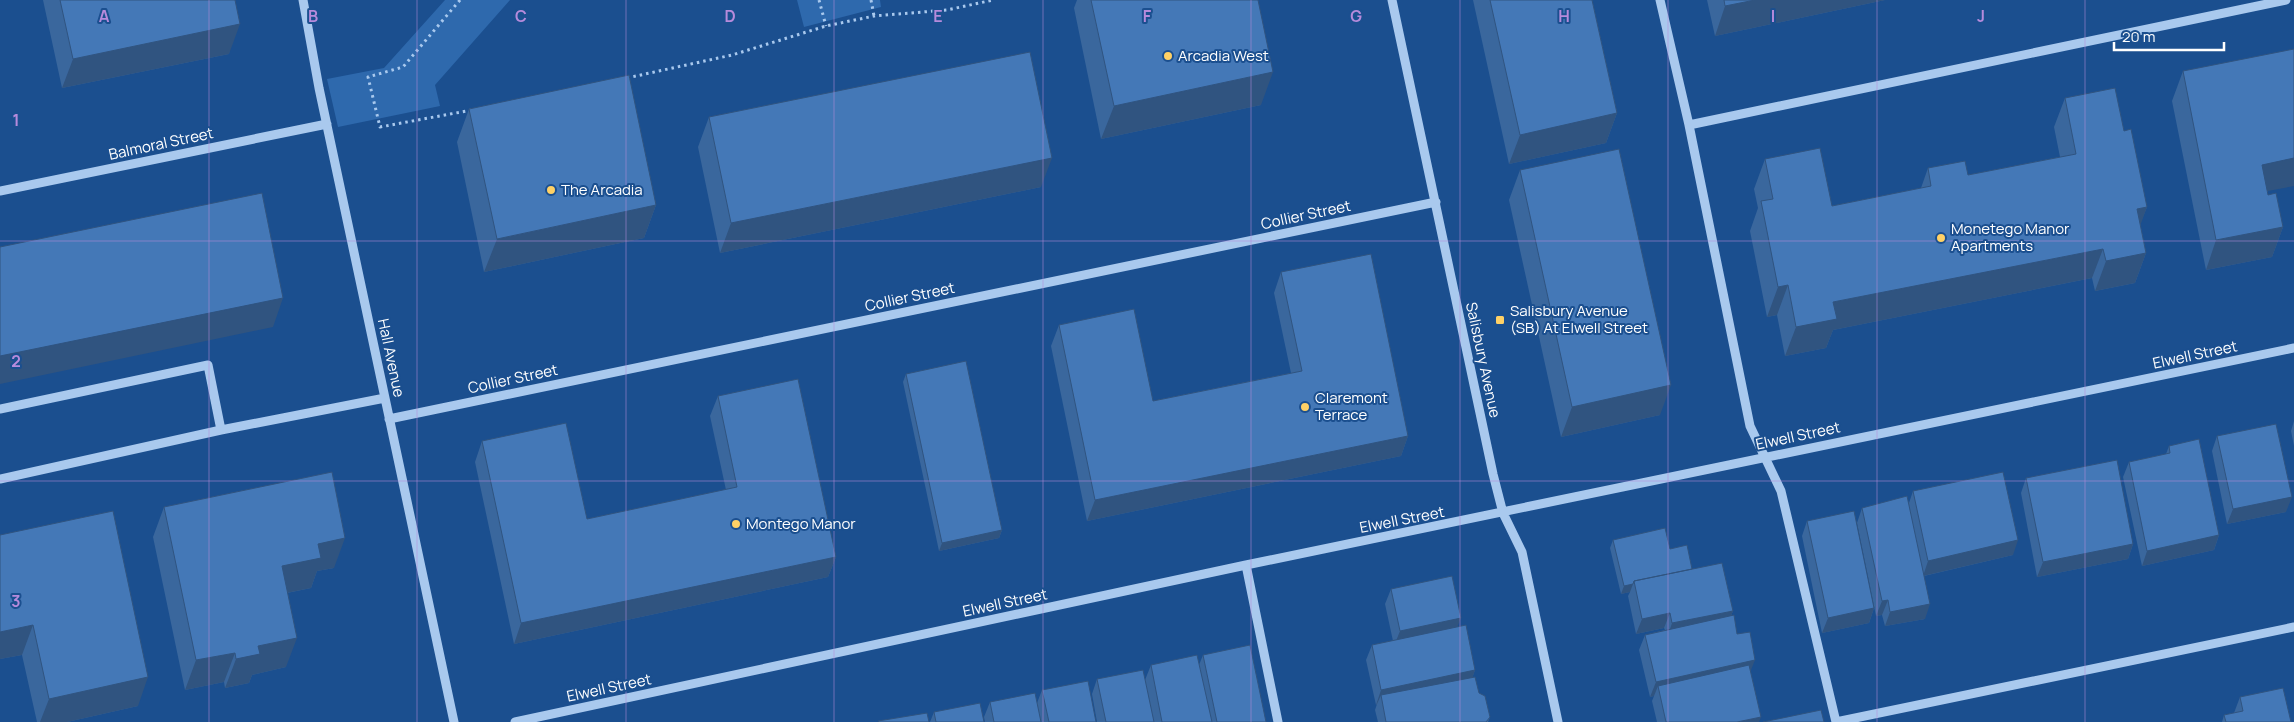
<svg xmlns="http://www.w3.org/2000/svg" width="2294" height="722" viewBox="0 0 2294 722" font-family="Manrope,sans-serif">
<style>
.green{fill:#2e69ad}
.lines{fill:none;stroke-linecap:round;stroke-linejoin:round}
.path{stroke:#a9c9ee;stroke-width:3;stroke-dasharray:2.5 4;stroke-linecap:butt}
.minor{stroke:#a9c9ee;stroke-width:9}
.wall{fill:#3a679d}
.shaded-wall{fill:#305480}
.building{fill:#4478b7;stroke:#305480}
.grid{fill:none;stroke:#b68bdc;stroke-width:1;stroke-opacity:0.55}
.poi-dot{fill:#ffd166;stroke:#1b4f8f;stroke-width:2}
.labels{text-anchor:middle;stroke-width:4;stroke-linejoin:round;paint-order:stroke}
.poi-label{font-size:15px;fill:#fff;stroke:#1b4f8f;text-anchor:start}
.street-label{font-size:15px;fill:#fff;stroke:#1b4f8f}
.grid-label{font-size:16px;text-anchor:middle;font-weight:bold;fill:#b68bdc;stroke:#1b4f8f;stroke-width:4;stroke-linejoin:round;paint-order:stroke}
</style>
<rect width="100%" height="100%" fill="#1b4f8f"/>
<path class="green" d="M 445,0 L 510,0 L 435,85 L 440,106 L 338,127 L 327,79 L 384,68 Z
M 797,0 L 880,0 L 881,7 L 804,27 Z"/>
<g class="lines">
<path class="path" d="M 460,0 L 403,67 L 368,77 L 380,127 L 472,110
M 819,0 L 826,26
M 871,0 L 874,16
M 627,78 L 732,55 L 826,26 L 874,16 L 947,10 L 993,0"/>
<path class="minor" d="M 303,0 L 319,88 L 454,722
M 1392,0 L 1493,474 L 1503,513 L 1522,552 L 1558,722
M 1660,0 L 1689,125 L 1750,426 L 1781,491 L 1836,722
M 1689,125 L 2286,0
M 0,191 L 327,124
M 0,409 L 208,365 L 221,430
M 389,419 L 1436,202
M 0,479 L 221,430 L 385,398
M 1246,565 L 1278,722
M 515,722 L 1246,565 L 2294,348
M 1836,722 L 2294,627"/>
</g>
<path class="wall" d="M 43,0 L 235,0 L 229,54 L 62,88 Z
M 1077,0 L 1258,0 L 1261,105 L 1101,139 L 1074,8 Z
M 1473,0 L 1592,0 L 1617,113 L 1606,143 L 1509,164 Z
M 1707,0 L 1885,0 L 1715,36 Z
M 2183,71 L 2268,191 L 2268,195 L 2283,227 L 2272,257 L 2206,270 L 2172,101 Z
M 2065,98 L 2124,131 L 2147,207 L 2140,224 L 2146,253 L 2135,283 L 2095,291 L 2092,278 L 1833,330 L 1826,348 L 1785,356 L 1777,315 L 1767,317 L 1750,231 L 1758,208 L 1754,189 L 1765,159 L 1832,206 L 1921,188 L 1928,168 L 1968,175 L 2060,157 L 2054,127 Z
M 469,109 L 656,205 L 644,238 L 484,272 L 457,142 Z
M 709,117 L 1041,187 L 720,253 L 698,147 Z
M 1520,170 L 1660,415 L 1561,437 L 1509,200 Z
M 1281,272 L 1408,436 L 1401,456 L 1087,521 L 1051,346 L 1059,325 L 1153,401 L 1291,373 L 1274,293 Z
M 906,374 L 1002,530 L 999,538 L 939,551 L 903,382 Z
M 718,396 L 836,557 L 828,577 L 514,644 L 475,462 L 482,441 L 587,519 L 726,490 L 710,416 Z
M 2294,421 L 2294,446 L 2291,431 Z
M 2217,436 L 2286,512 L 2227,524 L 2212,451 Z
M 2169,446 L 2219,535 L 2214,550 L 2142,566 L 2123,477 L 2129,462 L 2166,454 Z
M 2026,478 L 2133,544 L 2128,559 L 2037,577 L 2021,493 Z
M 1913,491 L 2013,555 L 1924,576 L 1925,619 L 1885,626 L 1882,615 L 1876,616 L 1857,523 L 1862,508 L 1909,503 Z
M 164,507 L 334,568 L 317,571 L 311,588 L 287,593 L 286,667 L 252,675 L 249,683 L 225,688 L 224,682 L 185,690 L 153,537 Z
M 1807,521 L 1874,608 L 1869,623 L 1822,633 L 1802,536 Z
M 0,535 L 138,706 L 67,722 L 37,722 L 22,655 L 0,659 Z
M 1613,540 L 1670,549 L 1692,569 L 1733,611 L 1731,616 L 1750,672 L 1759,722 L 1657,722 L 1652,701 L 1654,696 L 1650,697 L 1639,650 L 1645,635 L 1665,630 L 1664,628 L 1636,634 L 1628,596 L 1630,592 L 1621,594 L 1610,548 Z
M 1391,589 L 1458,627 L 1475,670 L 1472,678 L 1490,717 L 1488,722 L 1378,722 L 1375,710 L 1377,704 L 1376,705 L 1366,660 L 1372,645 L 1393,641 L 1385,604 Z
M 1203,655 L 1266,722 L 1097,722 L 1092,694 L 1097,679 L 1145,680 L 1151,665 L 1199,665 Z
M 1042,690 L 1096,722 L 985,722 L 984,717 L 990,702 L 1037,703 Z
M 2240,697 L 2291,722 L 2222,722 L 2224,715 L 2234,713 Z
M 934,712 L 984,722 L 930,722 Z"/>
<path class="shaded-wall" d="M 1755,0 L 1885,0 L 1715,36 L 1725,6 Z
M 240,24 L 229,54 L 62,88 L 73,59 Z
M 1273,72 L 1261,105 L 1101,139 L 1114,106 Z
M 1617,113 L 1606,143 L 1509,164 L 1520,135 Z
M 1052,158 L 1041,187 L 720,253 L 731,223 Z
M 2294,158 L 2294,186 L 2252,194 L 2262,165 Z
M 656,205 L 644,238 L 484,272 L 497,239 Z
M 2147,207 L 2136,237 L 2137,209 Z
M 2283,227 L 2272,257 L 2206,270 L 2216,240 Z
M 2103,249 L 2092,278 L 1833,330 L 1826,348 L 1785,356 L 1796,327 L 1833,302 Z
M 2146,253 L 2135,283 L 2095,291 L 2106,261 Z
M 1788,285 L 1777,315 L 1767,317 L 1778,287 Z
M 283,298 L 273,327 L 0,384 L 0,356 Z
M 1671,385 L 1660,415 L 1561,437 L 1572,407 Z
M 1408,436 L 1401,456 L 1087,521 L 1095,500 Z
M 2292,497 L 2286,512 L 2227,524 L 2233,509 Z
M 1002,530 L 999,538 L 939,551 L 942,543 Z
M 2219,535 L 2214,550 L 2142,566 L 2147,551 Z
M 345,538 L 334,568 L 317,571 L 311,588 L 271,596 L 282,566 L 318,544 Z
M 2018,540 L 2013,555 L 1923,576 L 1928,561 Z
M 2133,544 L 2128,559 L 2037,577 L 2043,562 Z
M 836,557 L 828,577 L 514,644 L 521,623 Z
M 1633,584 L 1630,592 L 1621,594 L 1624,586 Z
M 1888,600 L 1882,615 L 1876,616 L 1882,601 Z
M 1930,604 L 1925,619 L 1885,626 L 1890,612 Z
M 1874,608 L 1869,623 L 1822,633 L 1828,618 Z
M 1733,611 L 1727,626 L 1667,638 L 1672,623 Z
M 1670,613 L 1664,628 L 1636,634 L 1642,619 Z
M 1461,618 L 1455,633 L 1394,646 L 1400,631 Z
M 33,625 L 22,655 L 0,659 L 0,632 Z
M 297,638 L 286,667 L 252,675 L 249,683 L 225,688 L 236,659 L 258,646 Z
M 235,653 L 224,682 L 185,690 L 196,660 Z
M 1755,660 L 1749,675 L 1658,686 L 1654,696 L 1650,697 L 1656,682 Z
M 1475,670 L 1470,685 L 1381,695 L 1377,704 L 1376,705 L 1381,690 Z
M 148,677 L 138,706 L 67,722 L 40,722 L 49,699 Z
M 1761,717 L 1759,722 L 1737,722 Z"/>
<path class="building" d="M 60,0 L 235,0 L 240,24 L 73,59 Z
M 1091,0 L 1258,0 L 1273,72 L 1114,106 Z
M 1490,0 L 1592,0 L 1617,113 L 1520,135 Z
M 1724,0 L 1755,0 L 1725,6 Z
M 2294,49 L 2294,158 L 2262,165 L 2268,195 L 2276,193 L 2283,227 L 2216,240 L 2183,71 Z
M 1030,52 L 1052,158 L 731,223 L 709,117 Z
M 629,75 L 656,205 L 497,239 L 469,109 Z
M 2115,88 L 2124,131 L 2131,129 L 2147,207 L 2137,209 L 2146,253 L 2106,261 L 2103,249 L 1833,302 L 1837,319 L 1796,327 L 1788,285 L 1778,287 L 1761,201 L 1773,199 L 1765,159 L 1820,148 L 1832,206 L 1931,186 L 1928,168 L 1965,161 L 1968,175 L 2076,154 L 2065,98 Z
M 1619,149 L 1671,385 L 1572,407 L 1520,170 Z
M 262,193 L 283,298 L 0,356 L 0,247 Z
M 1371,254 L 1408,436 L 1095,500 L 1059,325 L 1134,309 L 1153,401 L 1302,371 L 1281,272 Z
M 966,361 L 1002,530 L 942,543 L 906,374 Z
M 798,379 L 836,557 L 521,623 L 482,441 L 566,423 L 587,519 L 737,487 L 718,396 Z
M 2276,424 L 2292,497 L 2233,509 L 2217,436 Z
M 2199,439 L 2219,535 L 2147,551 L 2129,462 L 2170,453 L 2169,446 Z
M 2117,460 L 2133,544 L 2043,562 L 2026,478 Z
M 332,472 L 345,538 L 318,544 L 321,558 L 282,566 L 297,638 L 258,646 L 260,654 L 236,659 L 235,653 L 196,660 L 164,507 Z
M 2003,472 L 2018,540 L 1928,561 L 1913,491 Z
M 1907,496 L 1930,604 L 1890,612 L 1888,600 L 1882,601 L 1862,508 Z
M 113,511 L 148,677 L 49,699 L 33,625 L 0,632 L 0,535 Z
M 1854,511 L 1874,608 L 1828,618 L 1807,521 Z
M 1665,528 L 1670,549 L 1687,545 L 1692,569 L 1634,581 L 1633,584 L 1624,586 L 1613,540 Z
M 1722,563 L 1733,611 L 1672,623 L 1670,613 L 1642,619 L 1634,581 Z
M 1452,576 L 1461,618 L 1400,631 L 1391,589 Z
M 1734,615 L 1737,634 L 1750,632 L 1755,660 L 1656,682 L 1645,635 Z
M 1466,625 L 1475,670 L 1381,690 L 1372,645 Z
M 1250,645 L 1266,722 L 1217,722 L 1203,655 Z
M 1197,655 L 1212,722 L 1162,722 L 1151,665 Z
M 1749,665 L 1761,717 L 1737,722 L 1666,722 L 1658,686 Z
M 1143,670 L 1154,722 L 1106,722 L 1097,679 Z
M 1475,677 L 1479,693 L 1485,696 L 1490,717 L 1486,722 L 1386,722 L 1381,695 Z
M 1088,681 L 1096,722 L 1049,722 L 1042,690 Z
M 2283,688 L 2291,722 L 2226,722 L 2224,715 L 2243,711 L 2240,697 Z
M 1035,693 L 1041,722 L 994,722 L 990,702 Z
M 980,703 L 984,722 L 936,722 L 934,712 Z
M 1821,710 L 1824,722 L 1763,722 Z
M 927,713 L 929,722 L 879,722 L 878,721 Z"/>
<path class="grid" d="M 209,0 L 209,722M 417,0 L 417,722M 626,0 L 626,722M 834,0 L 834,722M 1043,0 L 1043,722M 1251,0 L 1251,722M 1460,0 L 1460,722M 1668,0 L 1668,722M 1877,0 L 1877,722M 2085,0 L 2085,722M 0,241 L 2294,241M 0,481 L 2294,481"/>
<g class="poi-dot">
<circle cx="1168" cy="56" r="5"/>
<circle cx="551" cy="190" r="5"/>
<circle cx="1941" cy="238" r="5"/>
<rect x="1495" y="315" width="10" height="10" rx="2.5"/>
<circle cx="1305" cy="407" r="5"/>
<circle cx="736" cy="524" r="5"/>
</g>
<g class="labels">
<g class="poi-label">
<text x="1178" y="61">Arcadia West</text>
<text x="561" y="195">The Arcadia</text>
<text x="1951" y="234">Monetego Manor<tspan x="1951" dy="17">Apartments</tspan></text>
<text x="1510" y="316">Salisbury Avenue<tspan x="1510" dy="17">(SB) At Elwell Street</tspan></text>
<text x="1315" y="403">Claremont<tspan x="1315" dy="17">Terrace</tspan></text>
<text x="746" y="529">Montego Manor</text>
</g>
<g class="street-label">
<text transform="translate(161 144) rotate(-12)" y="5">Balmoral Street</text>
<text transform="translate(1306 215) rotate(-12)" y="5">Collier Street</text>
<text transform="translate(910 297) rotate(-12)" y="5">Collier Street</text>
<text transform="translate(2195 355) rotate(-12)" y="5">Elwell Street</text>
<text transform="translate(391 358) rotate(78)" y="5">Hall Avenue</text>
<text transform="translate(1483 360) rotate(78)" y="5">Salisbury Avenue</text>
<text transform="translate(513 379) rotate(-12)" y="5">Collier Street</text>
<text transform="translate(1798 436) rotate(-12)" y="5">Elwell Street</text>
<text transform="translate(1402 520) rotate(-11)" y="5">Elwell Street</text>
<text transform="translate(1005 603) rotate(-12)" y="5">Elwell Street</text>
<text transform="translate(609 688) rotate(-12)" y="5">Elwell Street</text>
</g>
</g>
<g class="grid-label">
<text x="104" y="22">A</text>
<text x="313" y="22">B</text>
<text x="521" y="22">C</text>
<text x="730" y="22">D</text>
<text x="938" y="22">E</text>
<text x="1147" y="22">F</text>
<text x="1356" y="22">G</text>
<text x="1564" y="22">H</text>
<text x="1773" y="22">I</text>
<text x="1981" y="22">J</text>
<text x="16" y="126">1</text>
<text x="16" y="367">2</text>
<text x="16" y="607">3</text>
</g>
<path d="M2114 42v8h110v-8" fill="none" stroke="#ffffff" stroke-width="2.5"/>
<text x="2122" y="42" font-size="15" fill="#ffffff" stroke="#1b4f8f" stroke-width="4" paint-order="stroke">20 m</text>
</svg>
